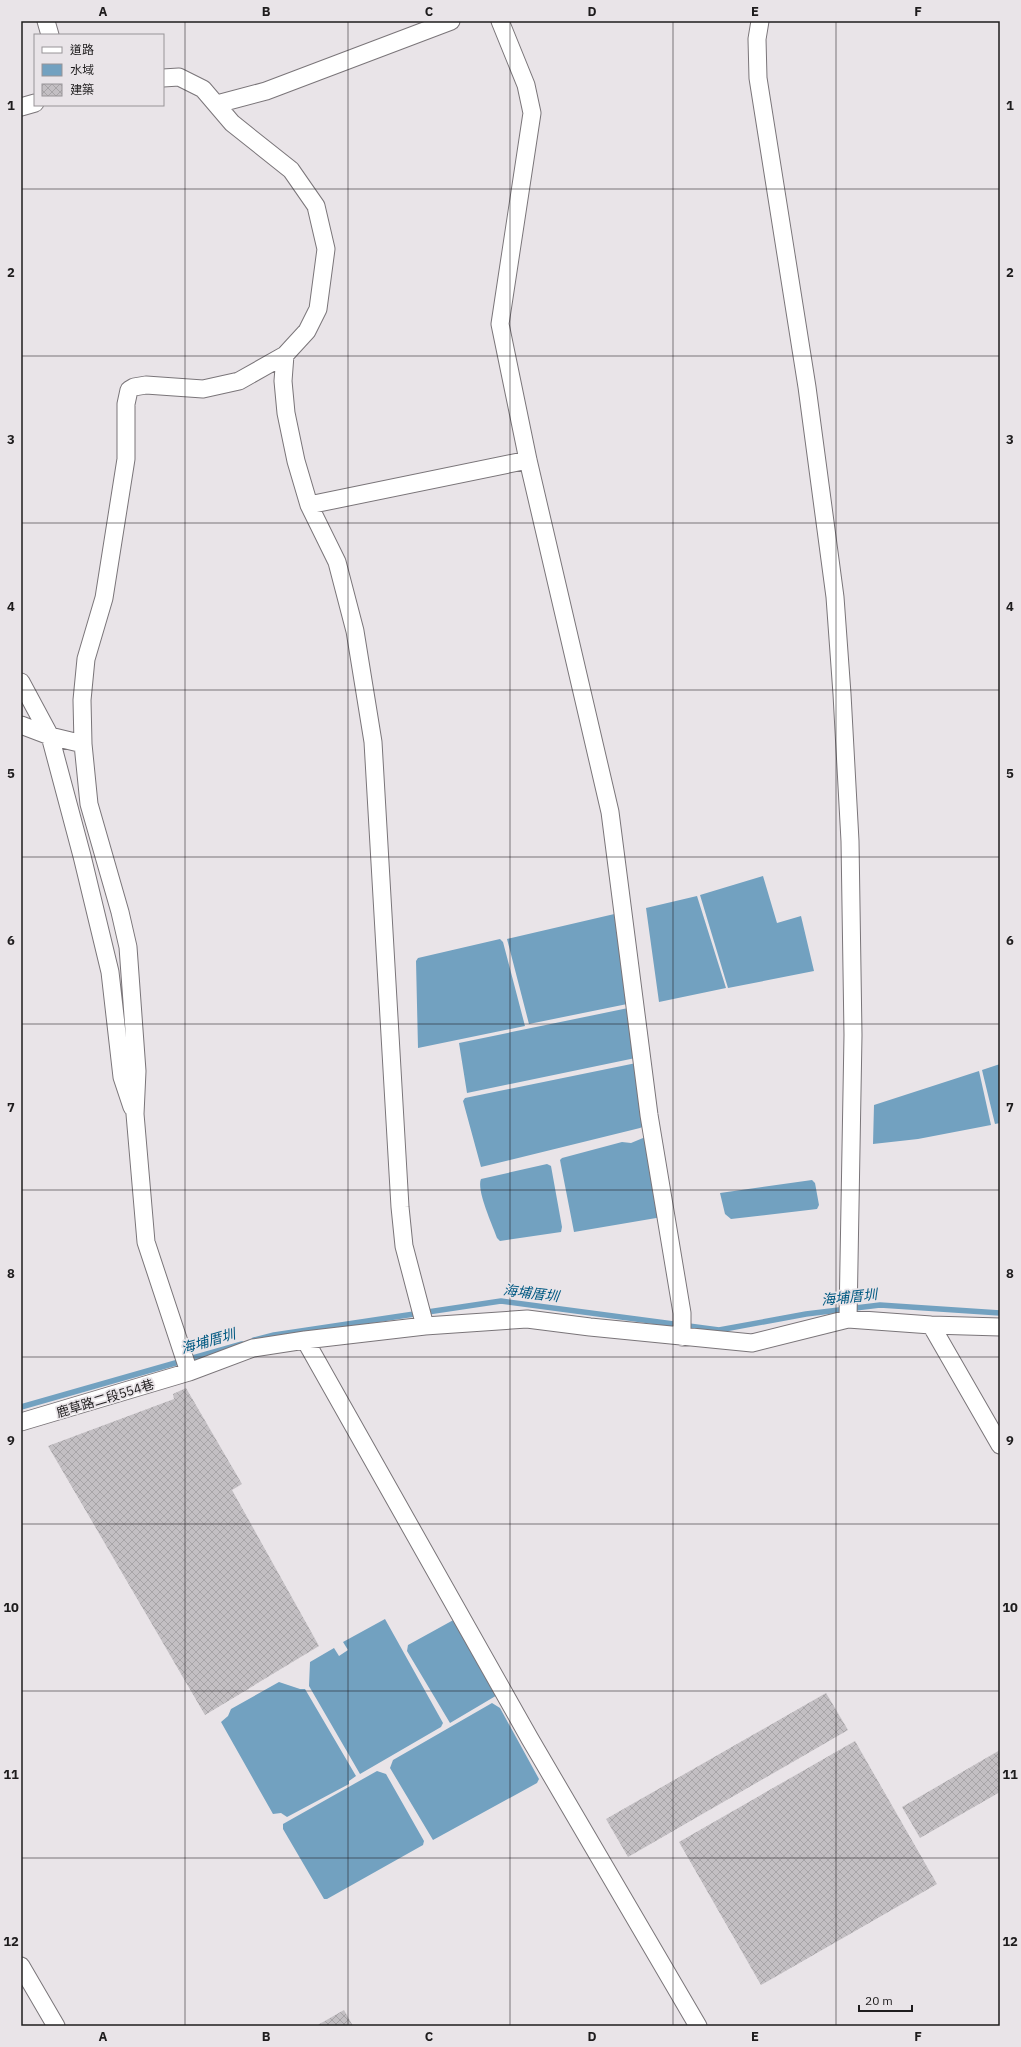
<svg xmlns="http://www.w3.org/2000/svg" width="1021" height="2047" viewBox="0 0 1021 2047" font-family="'IBM Plex Sans','Noto Sans TC',sans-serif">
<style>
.water{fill:#72a1c0}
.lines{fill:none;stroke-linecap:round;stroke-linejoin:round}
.stream{stroke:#72a1c0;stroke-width:5.5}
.building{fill:url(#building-cross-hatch)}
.minor-casing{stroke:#7a7579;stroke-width:19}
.minor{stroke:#fff;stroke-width:17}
.grid{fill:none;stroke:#1e1c1d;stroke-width:1;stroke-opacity:0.55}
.labels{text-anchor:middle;stroke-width:3.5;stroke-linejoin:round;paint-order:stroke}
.street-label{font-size:13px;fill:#1e1c1d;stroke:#e9e4e8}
.water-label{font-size:14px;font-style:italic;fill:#005982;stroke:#e9e4e8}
.neatline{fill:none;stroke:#1e1c1d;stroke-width:1.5}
.grid-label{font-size:13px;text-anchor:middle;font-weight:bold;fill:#1e1c1d}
</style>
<defs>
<pattern id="building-cross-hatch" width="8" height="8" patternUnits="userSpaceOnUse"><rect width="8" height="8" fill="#c3bfc3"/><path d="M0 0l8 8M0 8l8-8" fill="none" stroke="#a7a4a7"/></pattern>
</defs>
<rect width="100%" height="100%" fill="#e9e4e8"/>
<path class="water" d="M 763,876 L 777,923 L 801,916 L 814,971 L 728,988 L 700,895 Z
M 697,896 L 726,988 L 659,1002 L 646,908 Z
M 623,912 L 637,1002 L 529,1024 L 507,939 Z
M 500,939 L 503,942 L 525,1026 L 418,1048 L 416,961 L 418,958 Z
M 633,1007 L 645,1056 L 467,1093 L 459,1043 Z
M 646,1061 L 655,1121 L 640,1128 L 481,1167 L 463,1101 L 465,1098 Z
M 1000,1064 L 1000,1123 L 995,1124 L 982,1070 Z
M 979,1071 L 991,1125 L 918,1139 L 873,1144 L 874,1105 Z
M 655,1133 L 668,1216 L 574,1232 L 560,1160 L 562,1158 L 622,1142 L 631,1143 Z
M 547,1164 L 551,1166 L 562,1227 L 561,1232 L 500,1241 L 497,1238 C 493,1226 476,1190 481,1179 Z
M 812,1180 L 815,1183 L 819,1205 L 817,1209 L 731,1219 L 725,1214 L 720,1193 Z
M 457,1618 L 499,1694 L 450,1723 L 407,1651 L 408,1645 Z
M 385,1619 L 443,1723 L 441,1727 L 360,1774 L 309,1686 L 310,1662 L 334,1648 L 339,1656 L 348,1650 L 343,1642 Z
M 279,1682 L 300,1689 L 305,1689 L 356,1776 L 349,1781 L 349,1784 L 287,1817 L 281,1813 L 273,1814 L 221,1722 L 228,1716 L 231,1709 Z
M 492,1703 L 500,1708 L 539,1779 L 537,1783 L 433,1840 L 390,1768 L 393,1760 Z
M 377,1771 L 386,1774 L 424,1841 L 423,1845 L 327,1899 L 324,1899 L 283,1829 L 283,1824 Z"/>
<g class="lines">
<path class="stream" d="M 254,1340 L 274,1335 L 501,1301 L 719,1330 L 806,1314 L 880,1305 L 1000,1313
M 21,1407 L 242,1344"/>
</g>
<path class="building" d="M 186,1388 L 242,1484 L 232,1490 L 319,1646 L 205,1715 L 48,1446 L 174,1399 L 173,1394 Z
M 826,1693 L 848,1730 L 628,1857 L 606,1819 Z
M 855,1741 L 937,1884 L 761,1985 L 679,1842 Z
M 1000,1750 L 1000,1767 L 998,1768 L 1000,1772 L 1000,1792 L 920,1838 L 902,1807 Z
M 344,2010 L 353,2026 L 316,2026 Z"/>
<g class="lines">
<g class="minor-casing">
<path id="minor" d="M 46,21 L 50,35
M 500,21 L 526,85 L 532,113 L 500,324 L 528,460 L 610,812 L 649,1115 L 682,1313 L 682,1337
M 760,21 L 757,39 L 758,78 L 807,387 L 835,597 L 842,694 L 850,841 L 853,1035 L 848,1319
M 163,78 L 179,77 L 203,89 L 232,123 L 291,170 L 316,206 L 326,249 L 318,309 L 307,331 L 285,355 L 283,381 L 286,413 L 296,461 L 309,505 L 337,562 L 355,631 L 373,742 L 400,1207 L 404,1246 L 425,1326
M 217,104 L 266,91 L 451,21
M 21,107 L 35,103
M 309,505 L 528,460
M 21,682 L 50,736 L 82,856 L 110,972 L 122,1077 L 132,1107
M 21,725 L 50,736 L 83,744
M 931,1325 L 1000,1445
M 305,1340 L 530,1739 L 698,2026
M 189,1372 L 146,1242 L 135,1114 L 137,1071 L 128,947 L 120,912 L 89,804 L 83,744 L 82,700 L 86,659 L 104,598 L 126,459 L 126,404 L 129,390 L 134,387 L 146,385 L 203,389 L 239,381 L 285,355
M 21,1422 L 189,1372 L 253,1348 L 305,1340 L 425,1326 L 527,1319 L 590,1327 L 752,1343 L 848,1319 L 931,1325 L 1000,1327
M 21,1966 L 56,2026"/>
</g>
<use href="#minor" class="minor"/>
</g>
<path class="grid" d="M 185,21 L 185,2026M 348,21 L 348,2026M 510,21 L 510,2026M 673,21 L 673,2026M 836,21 L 836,2026M 21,189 L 1000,189M 21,356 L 1000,356M 21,523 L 1000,523M 21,690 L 1000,690M 21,857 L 1000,857M 21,1024 L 1000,1024M 21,1190 L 1000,1190M 21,1357 L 1000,1357M 21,1524 L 1000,1524M 21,1691 L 1000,1691M 21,1858 L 1000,1858"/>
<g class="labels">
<g class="street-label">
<text transform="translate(105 1398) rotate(-17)" y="5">鹿草路二段554巷</text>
</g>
<g class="water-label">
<text transform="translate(531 1293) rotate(7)" y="5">海埔厝圳</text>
<text transform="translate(849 1297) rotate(-6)" y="5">海埔厝圳</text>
<text transform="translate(208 1341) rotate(-16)" y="5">海埔厝圳</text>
</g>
</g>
<rect width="1021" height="2047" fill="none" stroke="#e9e4e8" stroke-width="44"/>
<rect x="34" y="34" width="130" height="72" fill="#e9e4e8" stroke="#989497"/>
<rect x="42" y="47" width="20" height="6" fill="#ffffff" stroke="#989497"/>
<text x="70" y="54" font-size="12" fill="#1e1c1d">道路</text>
<rect x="42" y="64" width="20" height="12" fill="#72a1c0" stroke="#989497"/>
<text x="70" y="74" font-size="12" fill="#1e1c1d">水域</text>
<rect x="42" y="84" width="20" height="12" fill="url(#building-cross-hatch)" stroke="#989497"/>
<text x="70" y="94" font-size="12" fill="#1e1c1d">建築</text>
<path d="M859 2005v6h53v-6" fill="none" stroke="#1e1c1d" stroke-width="2"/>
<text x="865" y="2005" font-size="12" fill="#1e1c1d" stroke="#e9e4e8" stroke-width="3" paint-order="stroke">20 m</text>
<rect x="22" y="22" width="977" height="2003" class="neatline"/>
<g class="grid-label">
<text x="103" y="16">A</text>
<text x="266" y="16">B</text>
<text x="429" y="16">C</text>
<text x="592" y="16">D</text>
<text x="755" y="16">E</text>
<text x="918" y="16">F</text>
<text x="11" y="110">1</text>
<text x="1010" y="110">1</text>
<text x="11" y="277">2</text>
<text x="1010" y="277">2</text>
<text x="11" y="444">3</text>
<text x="1010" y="444">3</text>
<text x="11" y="611">4</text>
<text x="1010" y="611">4</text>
<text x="11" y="778">5</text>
<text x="1010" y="778">5</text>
<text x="11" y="945">6</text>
<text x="1010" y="945">6</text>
<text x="11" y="1112">7</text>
<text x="1010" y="1112">7</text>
<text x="11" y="1278">8</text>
<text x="1010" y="1278">8</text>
<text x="11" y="1445">9</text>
<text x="1010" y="1445">9</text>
<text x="11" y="1612">10</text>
<text x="1010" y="1612">10</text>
<text x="11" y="1779">11</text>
<text x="1010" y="1779">11</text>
<text x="11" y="1946">12</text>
<text x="1010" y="1946">12</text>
<text x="103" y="2041">A</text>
<text x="266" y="2041">B</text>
<text x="429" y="2041">C</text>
<text x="592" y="2041">D</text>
<text x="755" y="2041">E</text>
<text x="918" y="2041">F</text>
</g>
</svg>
